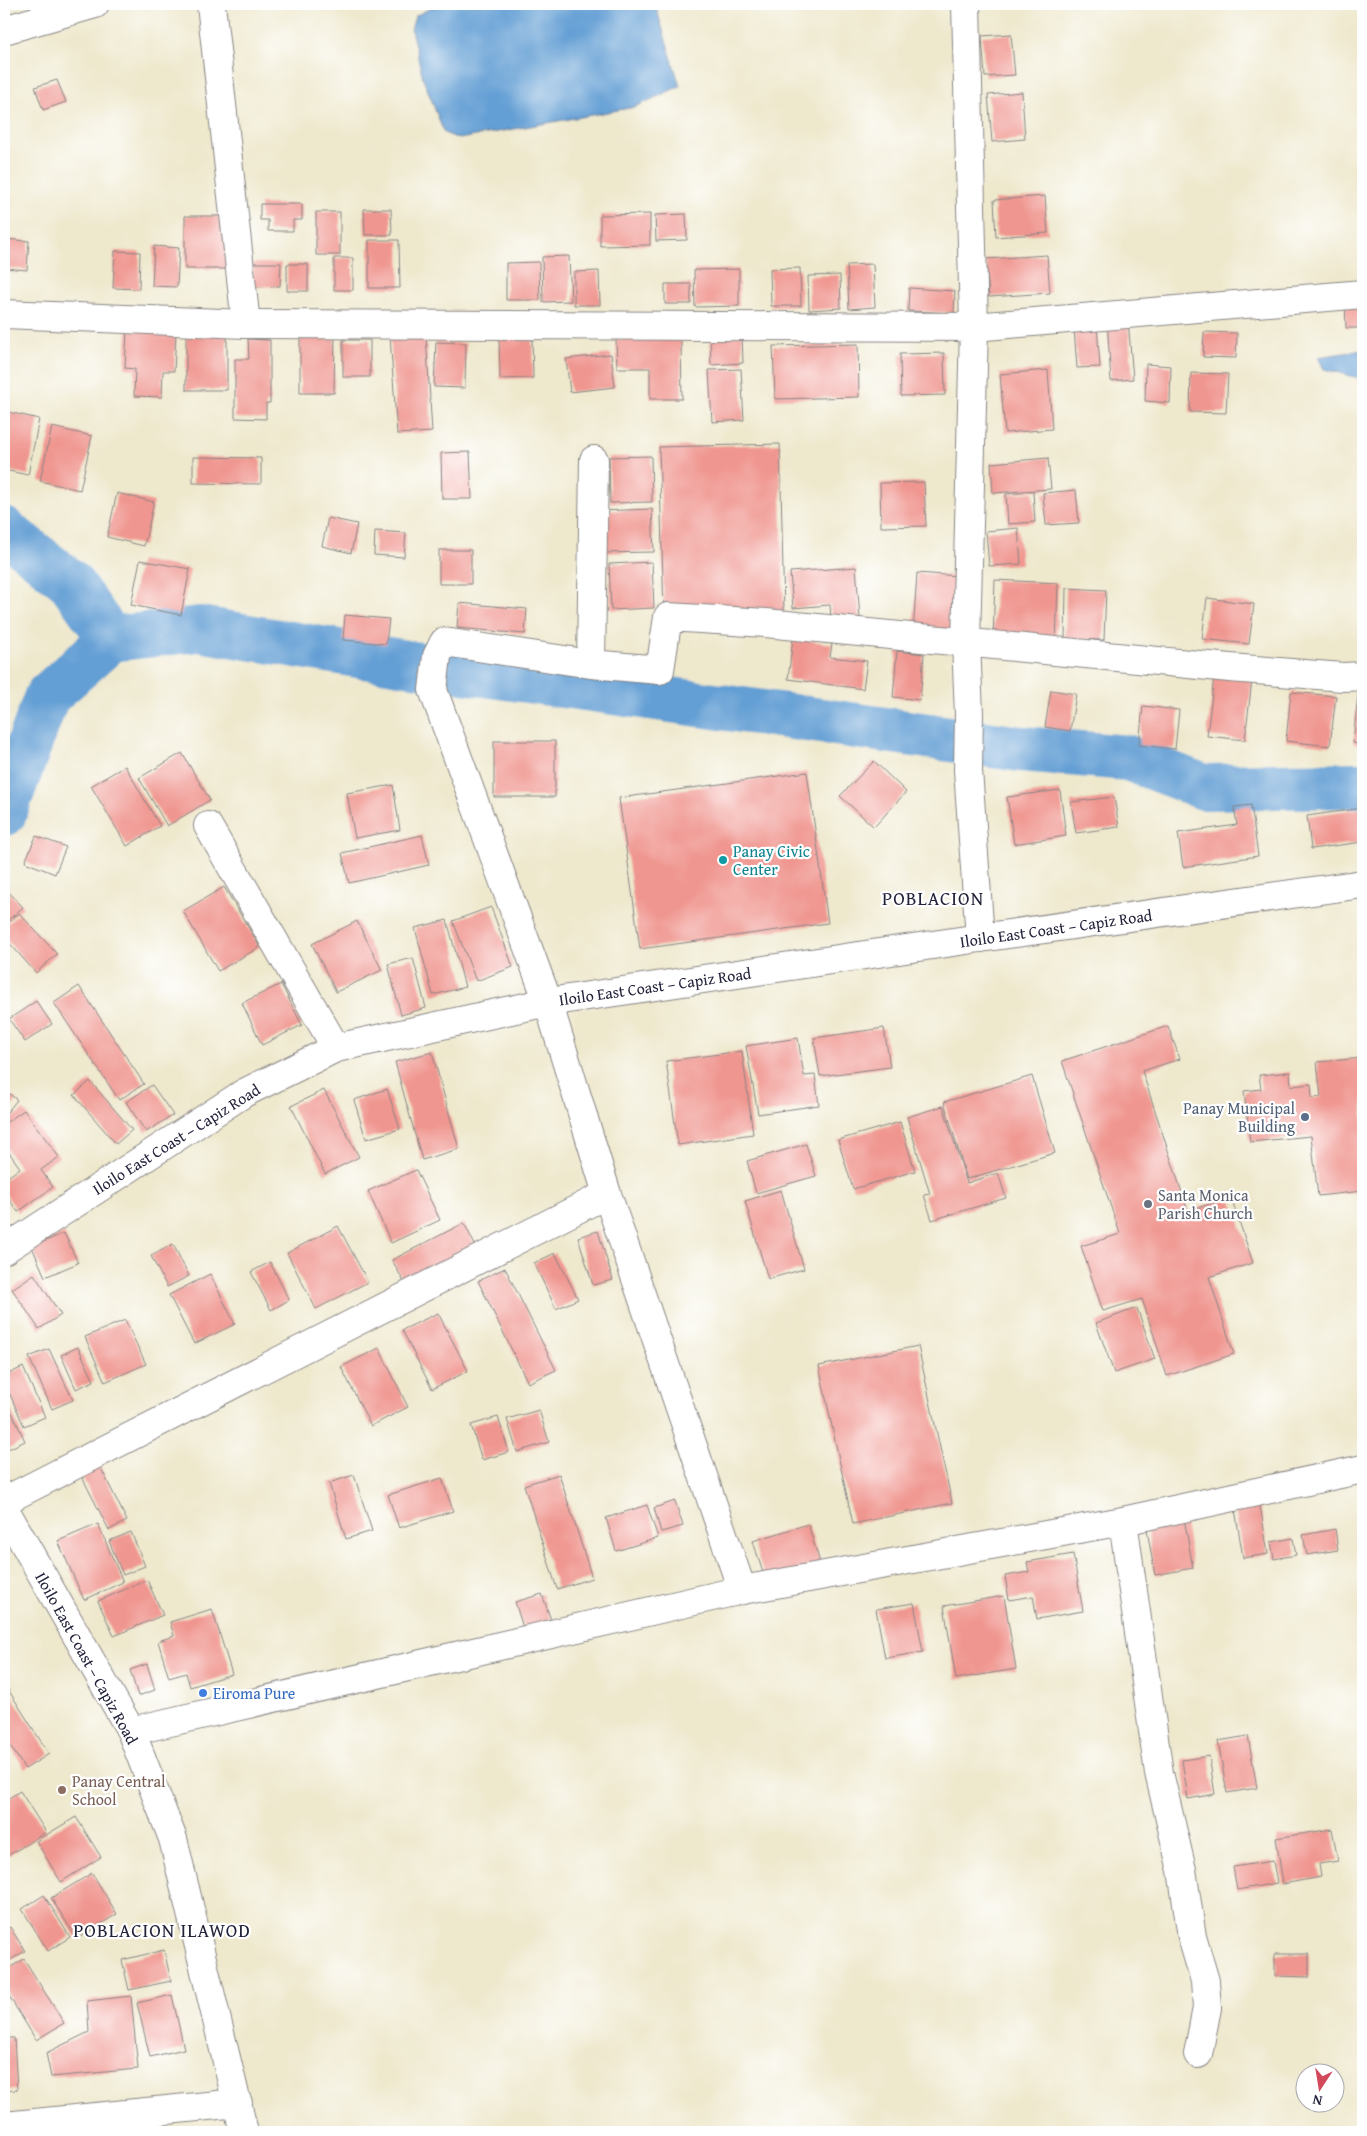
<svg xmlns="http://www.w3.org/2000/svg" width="1367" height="2136" viewBox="0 0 1367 2136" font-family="'Gentium Book Plus',serif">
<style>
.water{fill:#639fd4;stroke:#426088}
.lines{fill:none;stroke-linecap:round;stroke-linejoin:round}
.river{stroke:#639fd4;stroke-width:46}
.building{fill:#f09690}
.street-casing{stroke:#888584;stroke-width:30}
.secondary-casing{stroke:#888584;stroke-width:30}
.primary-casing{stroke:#888584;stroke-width:30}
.street{stroke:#fff;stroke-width:28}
.secondary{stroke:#fff;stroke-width:28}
.primary{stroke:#fff;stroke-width:28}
.culture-dot{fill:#0f9aa8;stroke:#fff;stroke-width:2}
.service-dot{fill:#5c6f8a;stroke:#fff;stroke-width:2}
.worship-dot{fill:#6b7280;stroke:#fff;stroke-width:2}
.shop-dot{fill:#3f7fe0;stroke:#fff;stroke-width:2}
.education-dot{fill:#8d6e63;stroke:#fff;stroke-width:2}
.labels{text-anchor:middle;stroke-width:4.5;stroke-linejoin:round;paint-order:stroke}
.culture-label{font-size:16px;fill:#0d838f;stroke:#fff;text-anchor:start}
.street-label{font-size:16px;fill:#22223b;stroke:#fff}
.service-label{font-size:16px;fill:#4e5e75;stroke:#fff;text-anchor:end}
.worship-label{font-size:16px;fill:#5b616d;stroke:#fff;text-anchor:start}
.shop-label{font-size:16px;fill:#366cbe;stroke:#fff;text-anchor:start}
.education-label{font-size:16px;fill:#785e54;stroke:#fff;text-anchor:start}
.quarter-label{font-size:19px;letter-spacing:1px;fill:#22223b;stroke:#fff}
</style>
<rect width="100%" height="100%" fill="#fff"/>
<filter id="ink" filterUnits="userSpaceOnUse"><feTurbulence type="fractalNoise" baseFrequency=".02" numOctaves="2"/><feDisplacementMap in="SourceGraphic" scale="10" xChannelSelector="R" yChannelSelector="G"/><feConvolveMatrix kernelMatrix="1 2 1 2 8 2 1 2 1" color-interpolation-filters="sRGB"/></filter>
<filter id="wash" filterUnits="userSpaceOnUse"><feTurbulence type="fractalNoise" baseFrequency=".0096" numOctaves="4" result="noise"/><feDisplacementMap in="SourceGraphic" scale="20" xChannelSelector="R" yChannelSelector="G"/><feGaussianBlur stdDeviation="1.12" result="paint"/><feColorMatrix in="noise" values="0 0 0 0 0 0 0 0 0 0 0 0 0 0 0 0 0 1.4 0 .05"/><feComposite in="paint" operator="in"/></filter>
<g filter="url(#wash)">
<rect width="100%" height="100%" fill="#eee8cc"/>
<path class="water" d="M 439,4 L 655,4 L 680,86 L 635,107 L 459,139 L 444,133 L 423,78 L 411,30 L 415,16 Z
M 1363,350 L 1363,379 L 1324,369 L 1318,357 Z"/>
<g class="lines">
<path class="river" d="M 4,530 L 70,582 L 111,639
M 4,813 L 47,696 L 111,639 L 199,629 L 413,664 L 1021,749 L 1128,758 L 1204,787 L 1363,785"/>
</g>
<g id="blocks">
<path class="building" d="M 1011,34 L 1015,75 L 985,77 L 982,36 Z
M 57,80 L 66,102 L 43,110 L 35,87 Z
M 1022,92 L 1025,139 L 992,142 L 988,95 Z
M 1045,196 L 1048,233 L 996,237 L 994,200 Z
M 260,204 L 302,204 L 302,220 L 293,220 L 293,231 L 268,231 L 268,220 L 260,220 Z
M 364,209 L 391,209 L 392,235 L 365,235 Z
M 316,212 L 340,212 L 340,255 L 316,255 Z
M 650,214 L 650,245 L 600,246 L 600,215 Z
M 686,214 L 687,240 L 656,241 L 655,215 Z
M 185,216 L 232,216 L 232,269 L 185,269 Z
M 4,239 L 29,241 L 27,270 L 4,268 Z
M 369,240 L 399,240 L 400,288 L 369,288 Z
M 154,246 L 179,248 L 177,287 L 152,286 Z
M 115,251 L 140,252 L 139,289 L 113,288 Z
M 1047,255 L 1050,293 L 989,297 L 986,259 Z
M 569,256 L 571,301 L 543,302 L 542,257 Z
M 334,258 L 353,258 L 353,290 L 334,290 Z
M 539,262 L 540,300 L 506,300 L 506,263 Z
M 253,263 L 281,263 L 280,286 L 253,287 Z
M 287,264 L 308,264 L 308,291 L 287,291 Z
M 873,264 L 875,307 L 849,309 L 847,265 Z
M 800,268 L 801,306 L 771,306 L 770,269 Z
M 739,269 L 739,306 L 695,307 L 694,270 Z
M 599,271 L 600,305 L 574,305 L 574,272 Z
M 840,275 L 841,308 L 809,310 L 808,276 Z
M 665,284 L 691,284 L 691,304 L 665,304 Z
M 909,288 L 955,291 L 954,313 L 908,311 Z
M 1345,298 L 1363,298 L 1363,328 L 1346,328 Z
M 1128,319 L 1133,379 L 1111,381 L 1107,320 Z
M 1097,326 L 1100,367 L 1077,368 L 1074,328 Z
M 127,330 L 176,333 L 174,371 L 163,371 L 162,397 L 134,396 L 135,369 L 125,368 Z
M 186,332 L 227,332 L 227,390 L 186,390 Z
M 1204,332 L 1237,333 L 1236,358 L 1203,357 Z
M 300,333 L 335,333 L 334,393 L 300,393 Z
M 426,334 L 432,432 L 397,434 L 390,336 Z
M 742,335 L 743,363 L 711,365 L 710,337 Z
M 499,337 L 532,337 L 533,378 L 500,379 Z
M 681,338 L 682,399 L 650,399 L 650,368 L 617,368 L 616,339 Z
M 248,339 L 270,340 L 270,403 L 266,403 L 266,419 L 235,418 L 235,359 L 249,359 Z
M 343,340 L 370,340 L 370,377 L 343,377 Z
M 436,342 L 466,343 L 465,388 L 434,387 Z
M 858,344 L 859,397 L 775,399 L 773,346 Z
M 944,353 L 945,395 L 901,396 L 900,354 Z
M 611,354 L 615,387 L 570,392 L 566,359 Z
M 1146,364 L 1171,366 L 1170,403 L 1145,401 Z
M 741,369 L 744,420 L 712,422 L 709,370 Z
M 1048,370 L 1052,429 L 1005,433 L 1000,374 Z
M 1191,373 L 1228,374 L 1226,413 L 1190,412 Z
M 4,411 L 39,419 L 28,475 L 4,470 Z
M 52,427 L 92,436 L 80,490 L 40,481 Z
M 780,444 L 784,613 L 664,616 L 659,447 Z
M 470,452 L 472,499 L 442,499 L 441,453 Z
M 651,456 L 652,502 L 610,503 L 609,457 Z
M 193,457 L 261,458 L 261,484 L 193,483 Z
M 1048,458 L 1051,489 L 993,493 L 991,463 Z
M 924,482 L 926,526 L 881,527 L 880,483 Z
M 1076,490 L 1079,523 L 1046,525 L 1043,493 Z
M 1033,492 L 1035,522 L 1008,524 L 1006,494 Z
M 117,493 L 154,502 L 144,546 L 107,537 Z
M 652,509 L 654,552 L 600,553 L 599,511 Z
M 328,518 L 357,524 L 351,553 L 322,546 Z
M 1018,528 L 1021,564 L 989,566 L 986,531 Z
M 375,531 L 406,533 L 404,557 L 374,555 Z
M 439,550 L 471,550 L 471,584 L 439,584 Z
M 140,560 L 190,569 L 181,615 L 131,605 Z
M 652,562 L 654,608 L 611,610 L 609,564 Z
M 856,567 L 860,618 L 831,620 L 830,605 L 793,608 L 790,572 Z
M 917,573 L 959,576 L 955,636 L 913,633 Z
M 995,580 L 1058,583 L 1056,643 L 993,641 Z
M 1066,588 L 1106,590 L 1104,640 L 1065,639 Z
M 1207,598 L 1254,604 L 1249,644 L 1202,639 Z
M 459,603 L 527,609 L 525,634 L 457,628 Z
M 345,615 L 389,619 L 386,644 L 343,640 Z
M 793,638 L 832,644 L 830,657 L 867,661 L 863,689 L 788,679 Z
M 897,651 L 924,654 L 920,700 L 893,697 Z
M 1214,676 L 1252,680 L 1245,740 L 1207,736 Z
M 1051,690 L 1076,694 L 1070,731 L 1045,727 Z
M 1291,692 L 1336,696 L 1330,746 L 1286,741 Z
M 1358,694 L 1363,694 L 1363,745 L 1353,743 Z
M 1143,706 L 1179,710 L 1175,749 L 1139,745 Z
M 494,741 L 555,741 L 555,797 L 494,797 Z
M 182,753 L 210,800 L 167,826 L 139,778 Z
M 874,761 L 906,792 L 874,827 L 840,796 Z
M 125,766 L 160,826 L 127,846 L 91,786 Z
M 807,772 L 828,923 L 640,949 L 619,798 Z
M 393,785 L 400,830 L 355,838 L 347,793 Z
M 1060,790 L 1066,836 L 1014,844 L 1007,797 Z
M 1114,797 L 1119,827 L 1076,833 L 1071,802 Z
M 1251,805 L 1258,856 L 1183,867 L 1178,833 L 1237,825 L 1234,807 Z
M 1363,808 L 1363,842 L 1311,849 L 1307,816 Z
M 422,835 L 429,865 L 349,883 L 342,853 Z
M 36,836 L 66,847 L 55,874 L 25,862 Z
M 4,887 L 23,907 L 4,924 Z
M 224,887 L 260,947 L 218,971 L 183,911 Z
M 491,907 L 513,967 L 476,981 L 453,921 Z
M 19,913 L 57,954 L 36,973 L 4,937 L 4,927 Z
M 447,920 L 465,987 L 433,995 L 415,928 Z
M 357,921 L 382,970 L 336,992 L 312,944 Z
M 413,958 L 426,1008 L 401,1015 L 388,964 Z
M 281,984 L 302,1025 L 262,1045 L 242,1003 Z
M 79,986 L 144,1084 L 119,1100 L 54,1003 Z
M 36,1001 L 52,1024 L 25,1042 L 9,1019 Z
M 1168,1026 L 1180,1059 L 1142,1071 L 1188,1211 L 1231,1197 L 1253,1263 L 1209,1277 L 1234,1354 L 1167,1376 L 1142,1299 L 1103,1311 L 1081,1246 L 1120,1234 L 1062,1061 Z
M 884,1028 L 890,1067 L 820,1076 L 814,1038 Z
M 798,1038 L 804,1076 L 815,1075 L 819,1105 L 758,1114 L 746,1046 Z
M 742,1051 L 753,1134 L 678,1145 L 666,1061 Z
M 432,1052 L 459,1149 L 422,1160 L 395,1062 Z
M 1363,1058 L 1363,1191 L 1318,1196 L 1311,1136 L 1250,1142 L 1244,1091 L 1261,1089 L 1259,1075 L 1290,1072 L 1291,1086 L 1311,1084 L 1312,1098 L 1321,1097 L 1317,1062 Z
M 1032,1076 L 1055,1153 L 967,1179 L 944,1102 Z
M 90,1081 L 132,1130 L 116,1144 L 74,1095 Z
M 152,1085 L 173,1115 L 146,1132 L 126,1102 Z
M 4,1089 L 17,1100 L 4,1116 Z
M 387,1089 L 400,1129 L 366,1139 L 354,1100 Z
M 324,1090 L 359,1157 L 325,1174 L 291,1106 Z
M 943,1106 L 967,1183 L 998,1173 L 1006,1198 L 932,1220 L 924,1195 L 930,1194 L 907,1117 Z
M 24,1110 L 59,1157 L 41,1170 L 53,1187 L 18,1212 L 4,1192 L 4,1180 L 20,1168 L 4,1145 L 4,1124 Z
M 900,1122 L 915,1171 L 853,1189 L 838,1140 Z
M 806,1144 L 816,1176 L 756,1193 L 747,1161 Z
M 416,1170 L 440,1220 L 391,1243 L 368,1191 Z
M 781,1190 L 804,1269 L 768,1279 L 745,1201 Z
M 464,1223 L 476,1247 L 405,1284 L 392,1260 Z
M 338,1226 L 368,1282 L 316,1309 L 287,1253 Z
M 598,1231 L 613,1280 L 593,1285 L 578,1237 Z
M 64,1233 L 78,1263 L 45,1277 L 32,1247 Z
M 173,1244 L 189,1276 L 167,1287 L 151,1256 Z
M 555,1253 L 578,1299 L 556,1309 L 534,1263 Z
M 270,1262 L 289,1300 L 271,1310 L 251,1272 Z
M 505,1268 L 556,1370 L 528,1383 L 478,1281 Z
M 34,1274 L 61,1315 L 39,1329 L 12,1289 Z
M 210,1274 L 235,1324 L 194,1344 L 169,1295 Z
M 1137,1308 L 1155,1359 L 1114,1373 L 1096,1323 Z
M 438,1313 L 468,1371 L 432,1389 L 402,1330 Z
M 125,1320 L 146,1364 L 105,1382 L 85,1337 Z
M 918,1346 L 952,1503 L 853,1524 L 819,1366 Z
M 78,1347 L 94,1381 L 76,1389 L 61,1355 Z
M 379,1348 L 408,1407 L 371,1426 L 341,1367 Z
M 49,1349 L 73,1400 L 52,1409 L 29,1357 Z
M 23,1367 L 45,1417 L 24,1426 L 4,1381 L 4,1376 Z
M 4,1395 L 25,1441 L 4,1451 Z
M 539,1410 L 549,1442 L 517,1452 L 507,1419 Z
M 498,1417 L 509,1452 L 482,1460 L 471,1425 Z
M 96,1458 L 127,1521 L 109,1530 L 77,1467 Z
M 559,1474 L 592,1578 L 557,1589 L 524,1485 Z
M 354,1475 L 372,1531 L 346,1539 L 329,1483 Z
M 442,1478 L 453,1511 L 399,1528 L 388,1495 Z
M 675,1501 L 683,1526 L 661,1532 L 654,1508 Z
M 647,1505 L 658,1538 L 616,1551 L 606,1518 Z
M 1260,1505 L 1268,1554 L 1243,1558 L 1235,1509 Z
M 1184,1518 L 1193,1568 L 1155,1575 L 1146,1524 Z
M 98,1524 L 123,1582 L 84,1600 L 58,1541 Z
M 808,1524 L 823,1572 L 768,1589 L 753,1541 Z
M 1335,1529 L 1338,1550 L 1307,1555 L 1303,1535 Z
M 131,1532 L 145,1566 L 123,1575 L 109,1541 Z
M 1293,1538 L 1296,1555 L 1274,1559 L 1271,1542 Z
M 1073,1554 L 1083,1611 L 1037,1619 L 1033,1596 L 1009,1600 L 1005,1576 L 1029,1572 L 1027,1562 Z
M 147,1580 L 163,1615 L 114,1636 L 98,1601 Z
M 542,1594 L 553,1626 L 525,1634 L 515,1602 Z
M 1004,1596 L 1016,1669 L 956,1679 L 944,1606 Z
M 914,1603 L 923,1652 L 885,1658 L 876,1609 Z
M 212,1609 L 232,1674 L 190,1687 L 186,1673 L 169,1678 L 158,1641 L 174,1636 L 170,1622 Z
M 147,1664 L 155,1690 L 138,1696 L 130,1670 Z
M 4,1683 L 49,1754 L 25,1769 L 4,1736 Z
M 1248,1736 L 1257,1788 L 1227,1793 L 1218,1741 Z
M 1209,1756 L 1215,1794 L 1188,1799 L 1182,1760 Z
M 20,1791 L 46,1832 L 4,1858 L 4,1801 Z
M 76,1817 L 101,1857 L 61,1882 L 36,1841 Z
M 1332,1829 L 1338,1861 L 1319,1864 L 1321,1877 L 1283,1884 L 1276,1838 Z
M 1273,1861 L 1277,1883 L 1237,1890 L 1233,1867 Z
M 92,1873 L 117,1914 L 77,1939 L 51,1898 Z
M 44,1895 L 70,1937 L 48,1951 L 22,1909 Z
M 10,1927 L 25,1951 L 4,1964 L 4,1931 Z
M 164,1950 L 171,1981 L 129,1990 L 122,1960 Z
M 1275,1954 L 1309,1954 L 1309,1977 L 1275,1976 Z
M 24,1959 L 64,2023 L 36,2040 L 4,1988 L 4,1971 Z
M 172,1995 L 184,2049 L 150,2057 L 137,2003 Z
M 131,1996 L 138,2069 L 51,2077 L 46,2053 L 89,2032 L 87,2001 Z
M 4,2038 L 14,2038 L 17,2090 L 4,2091 Z
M 142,2117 L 143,2132 L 88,2132 L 87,2123 Z"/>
</g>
</g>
<g filter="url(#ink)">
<use href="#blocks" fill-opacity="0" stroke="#888584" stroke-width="1"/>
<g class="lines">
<g class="street-casing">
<path id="street" d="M 211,4 L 246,324
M 4,30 L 95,4
M 591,664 L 594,460
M 208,826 L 336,1048
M 4,1501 L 607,1194
M 1123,1521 L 1159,1773 L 1182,1870 L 1192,1937 L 1205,1981 L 1207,2008 L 1198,2054
M 742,1590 L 607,1194 L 548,1002 L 433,690 L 437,656 L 444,642 L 591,664 L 660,670 L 668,617 L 766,623 L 1230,668 L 1343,677 L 1363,676
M 4,2126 L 238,2103"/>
</g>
<g class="secondary-casing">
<path id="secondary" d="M 966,4 L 974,327 L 966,642 L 969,715 L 968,770 L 980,938
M 4,314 L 246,324 L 974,327 L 1363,294
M 131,1731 L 742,1590 L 1123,1521 L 1363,1469"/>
</g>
<g class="primary-casing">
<path id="primary" d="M 4,1250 L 244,1093 L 336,1048 L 548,1002 L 980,938 L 1363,884
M 4,1508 L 131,1731 L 173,1839 L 244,2132"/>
</g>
<use href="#street" class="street"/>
<use href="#secondary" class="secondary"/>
<use href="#primary" class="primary"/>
</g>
</g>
<circle class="culture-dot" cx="723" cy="860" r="5"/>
<circle class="service-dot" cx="1305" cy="1117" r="5"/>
<circle class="worship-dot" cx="1148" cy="1204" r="5"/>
<circle class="shop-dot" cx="203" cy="1693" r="5"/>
<circle class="education-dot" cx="62" cy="1790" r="5"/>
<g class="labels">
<g class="culture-label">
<text x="733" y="857">Panay Civic<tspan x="733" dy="18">Center</tspan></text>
</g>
<g class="street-label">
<text transform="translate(1056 928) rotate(-8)" y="6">Iloilo East Coast – Capiz Road</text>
<text transform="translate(655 986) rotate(-8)" y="6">Iloilo East Coast – Capiz Road</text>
<text transform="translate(176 1139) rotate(-32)" y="6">Iloilo East Coast – Capiz Road</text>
<text transform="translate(87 1658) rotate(61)" y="6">Iloilo East Coast – Capiz Road</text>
</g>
<g class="service-label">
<text x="1295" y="1114">Panay Municipal<tspan x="1295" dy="18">Building</tspan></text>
</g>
<g class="worship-label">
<text x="1158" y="1201">Santa Monica<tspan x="1158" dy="18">Parish Church</tspan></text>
</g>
<g class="shop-label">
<text x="213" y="1699">Eiroma Pure</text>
</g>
<g class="education-label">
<text x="72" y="1787">Panay Central<tspan x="72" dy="18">School</tspan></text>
</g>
<g class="quarter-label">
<text x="933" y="905">POBLACION</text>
<text x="162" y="1937">POBLACION ILAWOD</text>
</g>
</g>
<rect width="1367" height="2136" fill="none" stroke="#fff" stroke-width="20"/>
<g transform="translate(1320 2088) rotate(192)"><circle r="24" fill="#ffffff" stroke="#a7a7b1"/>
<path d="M0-4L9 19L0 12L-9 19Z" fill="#d1495b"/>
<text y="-8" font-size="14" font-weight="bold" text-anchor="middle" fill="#22223b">N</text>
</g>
</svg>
